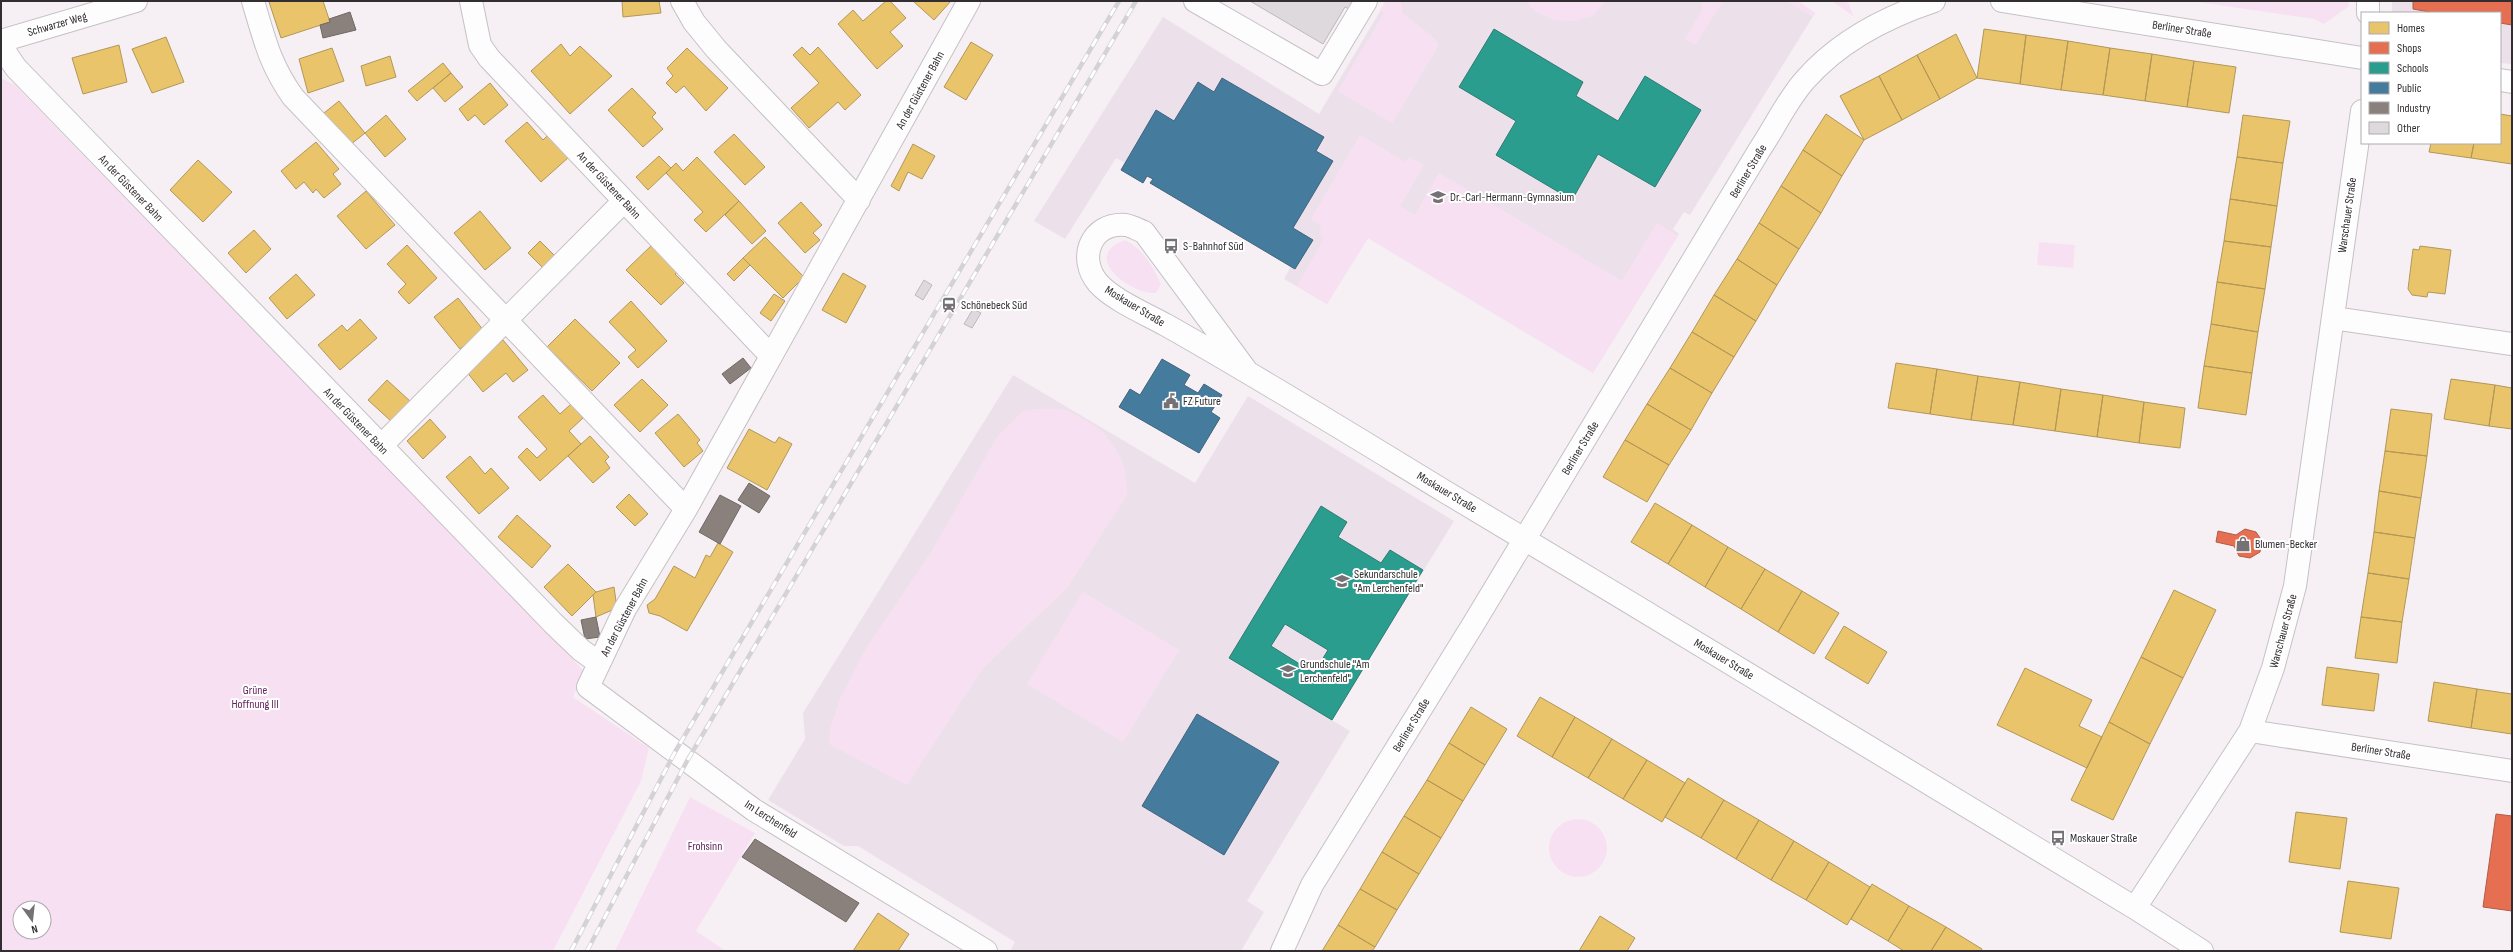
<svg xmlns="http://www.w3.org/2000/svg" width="2513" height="952" viewBox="0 0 2513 952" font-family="'Sofia Sans Condensed',sans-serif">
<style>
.built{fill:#ece1ea}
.green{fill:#f8e0f3;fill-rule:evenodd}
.homes{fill:#e9c46a;stroke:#b29759}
.shops{fill:#e76f51;stroke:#b05b47}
.schools{fill:#2a9d8f;stroke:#2c7b72;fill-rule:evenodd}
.public{fill:#457b9d;stroke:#3f647c}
.industry{fill:#8a817c;stroke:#6f6865}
.building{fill:#ded9dd;stroke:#bdb8bc}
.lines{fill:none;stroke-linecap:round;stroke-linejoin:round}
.minor-casing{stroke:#c5c1c5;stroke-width:24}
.minor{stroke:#fefdfe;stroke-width:22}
.rail-casing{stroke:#d4d2d4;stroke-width:4.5}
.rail{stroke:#fff;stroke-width:3;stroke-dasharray:9;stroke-linecap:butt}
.labels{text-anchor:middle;stroke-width:4;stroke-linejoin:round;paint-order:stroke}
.street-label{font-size:12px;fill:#312d30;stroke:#fff}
.poi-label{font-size:12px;fill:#312d30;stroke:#fff;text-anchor:start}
.park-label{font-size:12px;fill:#64245d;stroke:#fff}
</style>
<rect width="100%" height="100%" fill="#f6f0f5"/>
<path class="built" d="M 1386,1 L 1798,1 L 1815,13 L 1690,215 L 1684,212 L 1673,229 L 1679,234 L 1593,373 L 1368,238 L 1327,304 L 1284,279 L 1291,266 L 1150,183 L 1153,179 L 1147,176 L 1143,183 L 1121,170 L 1125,163 L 1116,158 L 1065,239 L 1034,221 L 1163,17 L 1319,114 Z
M 2392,1 L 2512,1 L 2512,64 L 2500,63 L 2500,13 L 2392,13 Z
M 1013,375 L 1195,483 L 1248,396 L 1454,521 L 1332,720 L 1350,731 L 1247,901 L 1264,912 L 1241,951 L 1010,951 L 1015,942 L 858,846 L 844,846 L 768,800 L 805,739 L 803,713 Z"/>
<path class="green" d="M 1386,1 L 1401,1 L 1402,13 L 1434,38 L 1439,45 L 1392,123 L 1338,91 L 1384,13 L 1380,10 Z
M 1526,1 L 1606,1 L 1593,16 L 1572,21 L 1554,20 L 1536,12 Z
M 1701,1 L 1723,1 L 1695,45 L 1685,39 L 1702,11 Z
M 1787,1 L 1798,1 L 1815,13 L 1813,17 Z
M 1832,1 L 1848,1 L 1853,16 Z
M 2191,1 L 2348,1 L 2349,6 L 2324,24 L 2314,19 Z
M 1,78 L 15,85 L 585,672 L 573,697 L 649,748 L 641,781 L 553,951 L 1,951 ZM 20,908 L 44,908 L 44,932 L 20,932 Z
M 1360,135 L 1405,162 L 1409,157 L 1424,165 L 1400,206 L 1415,215 L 1439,173 L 1622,281 L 1657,223 L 1678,236 L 1593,373 L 1368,238 L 1327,304 L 1297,286 L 1324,239 L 1319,232 L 1322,226 L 1311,219 Z
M 1125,240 C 1143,249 1153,266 1161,284 L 1156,293 C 1131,295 1079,256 1125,240 Z
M 2039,242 L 2075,245 L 2073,268 L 2037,265 Z
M 1037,409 C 1046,409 1056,408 1064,410 C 1070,411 1076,415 1081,418 C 1111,432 1129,461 1127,495 L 1067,588 L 983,668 L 907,785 L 829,744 L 830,730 L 840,699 L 865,650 L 932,551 L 997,437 L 1022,412 Z
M 1083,592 L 1179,650 L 1123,742 L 1027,684 Z
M 690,797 L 755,833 L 696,931 L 726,951 L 615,951 Z
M1549 848a29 29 0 1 1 58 0a29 29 0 1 1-58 0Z"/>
<path class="homes" d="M 273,1 L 323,1 L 330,22 L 281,38 L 269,2 Z
M 622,1 L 659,1 L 661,13 L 623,17 Z
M 886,1 L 890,1 L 906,18 L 890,32 L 903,46 L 877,69 L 838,24 L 853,10 L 863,21 Z
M 913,1 L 951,1 L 934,20 Z
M 1984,29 L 2026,35 L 2020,84 L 1977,78 Z
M 1956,34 L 1977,78 L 1940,99 L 1917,55 Z
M 2026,35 L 2068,41 L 2061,90 L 2020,84 Z
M 166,37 L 184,82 L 152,93 L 132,49 Z
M 2068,41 L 2110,48 L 2103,95 L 2061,90 Z
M 971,42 L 993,55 L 966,100 L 944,87 Z
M 561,44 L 570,56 L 580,46 L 612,76 L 570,114 L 531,71 Z
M 119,45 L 127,82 L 83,94 L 72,58 Z
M 802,47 L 810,55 L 818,47 L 861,95 L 845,110 L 838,102 L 809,128 L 791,108 L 819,83 L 793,55 Z
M 332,48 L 344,81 L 308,93 L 299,59 Z
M 687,48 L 728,88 L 706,111 L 684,86 L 676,93 L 666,83 L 673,76 L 667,68 Z
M 2110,48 L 2152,54 L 2145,101 L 2103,95 Z
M 2152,54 L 2194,61 L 2187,107 L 2145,101 Z
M 1917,55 L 1940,99 L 1902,120 L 1879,76 Z
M 390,56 L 396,77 L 366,86 L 361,66 Z
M 2194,61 L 2236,67 L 2229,113 L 2187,107 Z
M 443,63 L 451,73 L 417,101 L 408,91 Z
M 451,73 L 463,87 L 445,102 L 433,88 Z
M 1879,76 L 1902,120 L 1864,140 L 1840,96 Z
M 490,83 L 508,105 L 484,125 L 475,115 L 468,121 L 459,109 Z
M 632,88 L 656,113 L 652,117 L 663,129 L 643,147 L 608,110 Z
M 339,101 L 365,133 L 350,145 L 324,113 Z
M 1826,114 L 1864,140 L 1842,176 L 1803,150 Z
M 2500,114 L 2512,116 L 2512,164 L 2471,158 L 2474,143 L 2500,143 Z
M 386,115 L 406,139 L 385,157 L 365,133 Z
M 2243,115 L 2290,121 L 2283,163 L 2237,157 Z
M 527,122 L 543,140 L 549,134 L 569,157 L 541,182 L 505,141 Z
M 734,134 L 765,167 L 745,185 L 714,152 Z
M 316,142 L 339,169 L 333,174 L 341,184 L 324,198 L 316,189 L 313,193 L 304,182 L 296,189 L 281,171 Z
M 2431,143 L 2474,143 L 2471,158 L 2429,152 Z
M 913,144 L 935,156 L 922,179 L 908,172 L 899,191 L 891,186 Z
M 1803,150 L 1842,176 L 1821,213 L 1781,186 Z
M 659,156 L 671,168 L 648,190 L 636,177 Z
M 697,157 L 739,201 L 706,232 L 694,220 L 703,212 L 666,173 L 676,163 L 683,171 Z
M 2237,157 L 2283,163 L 2277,206 L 2230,199 Z
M 198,160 L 232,192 L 203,222 L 170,190 Z
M 1781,186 L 1821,213 L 1799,249 L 1759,223 Z
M 366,191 L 395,225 L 366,249 L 337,216 Z
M 2230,199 L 2277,206 L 2271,247 L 2224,241 Z
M 739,201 L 766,231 L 752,244 L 725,215 Z
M 801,202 L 822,225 L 813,233 L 820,240 L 805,253 L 778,223 Z
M 480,211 L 511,248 L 485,270 L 454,233 Z
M 1759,223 L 1799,249 L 1777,285 L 1737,259 Z
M 254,230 L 271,249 L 246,273 L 228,253 Z
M 765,237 L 804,277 L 783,298 L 743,258 Z
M 540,241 L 555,256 L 543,268 L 528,253 Z
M 2224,241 L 2271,247 L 2265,289 L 2217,282 Z
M 653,244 L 679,271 L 675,274 L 684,283 L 661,305 L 626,270 Z
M 407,245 L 437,278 L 409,304 L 398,292 L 406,284 L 387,264 Z
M 2420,246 L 2451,250 L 2445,294 L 2428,292 L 2427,297 L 2412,295 L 2408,289 L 2413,249 L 2419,250 Z
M 743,258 L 750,265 L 734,281 L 727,274 Z
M 1737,259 L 1777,285 L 1756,321 L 1714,295 Z
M 843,273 L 866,286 L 846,323 L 822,310 Z
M 296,274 L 315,295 L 287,319 L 269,298 Z
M 2217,282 L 2265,289 L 2258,332 L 2211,324 Z
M 774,294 L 785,301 L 771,321 L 760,313 Z
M 1714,295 L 1756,321 L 1734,357 L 1692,332 Z
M 458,298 L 484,331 L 460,349 L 434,317 Z
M 631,301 L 667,341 L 638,368 L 628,357 L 636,350 L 609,322 Z
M 360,319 L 377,338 L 340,370 L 318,345 L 342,325 L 347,331 Z
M 575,319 L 620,363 L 592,391 L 547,347 Z
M 2211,324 L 2258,332 L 2252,373 L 2204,366 Z
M 1692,332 L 1734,357 L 1712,393 L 1670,368 Z
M 503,340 L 528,370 L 513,382 L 506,373 L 483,392 L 466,371 Z
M 1896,363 L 1937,369 L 1930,414 L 1888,408 Z
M 2204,366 L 2252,373 L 2246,415 L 2198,408 Z
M 1670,368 L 1712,393 L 1691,430 L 1647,404 Z
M 1937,369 L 1978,376 L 1971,420 L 1930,414 Z
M 1978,376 L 2020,382 L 2013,425 L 1971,420 Z
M 642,379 L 668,405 L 640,432 L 614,405 Z
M 2451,379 L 2495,385 L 2489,426 L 2444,419 Z
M 387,380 L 411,402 L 392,422 L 368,400 Z
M 2020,382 L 2061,389 L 2055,431 L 2013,425 Z
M 2495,385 L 2512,388 L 2512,429 L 2489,426 Z
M 2061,389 L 2103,395 L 2097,437 L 2055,431 Z
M 543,395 L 560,414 L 571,404 L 583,418 L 569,431 L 581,444 L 540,481 L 518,457 L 527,448 L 537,458 L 547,449 L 518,417 Z
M 2103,395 L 2144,402 L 2139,443 L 2097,437 Z
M 2144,402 L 2185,408 L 2180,448 L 2139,443 Z
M 1647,404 L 1691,430 L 1669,465 L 1625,440 Z
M 2391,409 L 2432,414 L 2427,456 L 2385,451 Z
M 678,414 L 700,440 L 697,443 L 703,451 L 684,467 L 655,433 Z
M 430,419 L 446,437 L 423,459 L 407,441 Z
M 749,429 L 775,443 L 779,437 L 792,444 L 767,490 L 727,468 Z
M 590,436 L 609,457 L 605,461 L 610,468 L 593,483 L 568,456 Z
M 1625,440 L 1669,465 L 1647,502 L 1603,477 Z
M 2385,451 L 2427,456 L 2421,498 L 2379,491 Z
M 470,456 L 485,474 L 491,468 L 509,488 L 479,514 L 446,477 Z
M 2379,491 L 2421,498 L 2415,538 L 2374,532 Z
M 629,494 L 648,514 L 635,526 L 616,507 Z
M 1655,503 L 1692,525 L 1668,564 L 1631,542 Z
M 517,515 L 551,546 L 532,568 L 498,537 Z
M 1692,525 L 1728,547 L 1705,587 L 1668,564 Z
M 2374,532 L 2415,538 L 2409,579 L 2368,573 Z
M 718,543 L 733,552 L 687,631 L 660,616 L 649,613 L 647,605 L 655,599 L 674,566 L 695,578 L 706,555 L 710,557 Z
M 1728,547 L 1765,569 L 1741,609 L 1705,587 Z
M 568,564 L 596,592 L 572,616 L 544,587 Z
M 1765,569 L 1802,591 L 1778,632 L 1741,609 Z
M 2368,573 L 2409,579 L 2402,622 L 2361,617 Z
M 614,587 L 617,608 L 596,617 L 593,595 L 596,592 Z
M 2174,590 L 2216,610 L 2183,678 L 2141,657 Z
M 1802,591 L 1839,613 L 1814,654 L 1778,632 Z
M 2361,617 L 2402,622 L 2397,663 L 2355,658 Z
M 1844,626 L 1887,652 L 1868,684 L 1825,658 Z
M 2141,657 L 2183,678 L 2150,744 L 2109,722 Z
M 2327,667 L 2379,674 L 2374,711 L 2322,705 Z
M 2025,668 L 2092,700 L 2079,726 L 2102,737 L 2087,768 L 1997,725 Z
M 2434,682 L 2477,689 L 2471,728 L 2428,721 Z
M 2477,689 L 2512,694 L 2512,734 L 2471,728 Z
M 1540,697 L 1575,717 L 1552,757 L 1517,736 Z
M 1471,707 L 1507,729 L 1485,765 L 1449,743 Z
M 1575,717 L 1612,739 L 1588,778 L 1552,757 Z
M 2109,722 L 2150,744 L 2113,820 L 2071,800 Z
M 1612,739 L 1647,760 L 1623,799 L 1588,778 Z
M 1449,743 L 1485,765 L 1463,801 L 1427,780 Z
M 1647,760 L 1685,783 L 1662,822 L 1623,799 Z
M 1688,778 L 1724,800 L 1701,838 L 1665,817 Z
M 1427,780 L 1463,801 L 1441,838 L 1404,816 Z
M 1724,800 L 1759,820 L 1736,859 L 1701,838 Z
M 2296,812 L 2347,818 L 2340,869 L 2289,862 Z
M 1404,816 L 1441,838 L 1419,874 L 1382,852 Z
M 1759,820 L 1794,841 L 1771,880 L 1736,859 Z
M 1794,841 L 1829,862 L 1806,900 L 1771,880 Z
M 1382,852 L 1419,874 L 1397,910 L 1360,889 Z
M 1829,862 L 1870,887 L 1847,925 L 1806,900 Z
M 2348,881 L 2399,888 L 2391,939 L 2340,932 Z
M 1872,884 L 1909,906 L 1888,941 L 1851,919 Z
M 1360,889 L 1397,910 L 1375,947 L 1338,925 Z
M 1909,906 L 1946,927 L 1931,951 L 1904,951 L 1888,941 Z
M 878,913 L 909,934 L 898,951 L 853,951 Z
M 1600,916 L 1635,938 L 1627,951 L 1579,951 Z
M 1338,925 L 1375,947 L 1372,951 L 1322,951 Z
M 1946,927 L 1982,949 L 1981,951 L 1931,951 Z"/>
<path class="shops" d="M 2413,1 L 2512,1 L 2512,25 L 2500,23 L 2500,13 L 2435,13 L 2413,9 Z
M 2245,529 L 2256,532 L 2262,541 L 2260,552 L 2250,558 L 2239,556 L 2234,546 L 2216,542 L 2218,531 L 2236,535 Z
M 2496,814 L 2512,816 L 2512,911 L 2483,907 Z"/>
<path class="schools" d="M 1494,29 L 1583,82 L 1576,96 L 1618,121 L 1645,76 L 1701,110 L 1655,187 L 1598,154 L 1572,200 L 1496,155 L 1516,121 L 1459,87 Z
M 1321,506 L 1347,522 L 1338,537 L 1381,563 L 1390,550 L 1423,570 L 1332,720 L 1229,658 ZM 1285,624 L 1328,650 L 1314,673 L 1271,646 Z"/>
<path class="public" d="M 1222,78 L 1324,137 L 1316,151 L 1333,161 L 1293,228 L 1313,240 L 1295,269 L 1150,183 L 1153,179 L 1147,176 L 1143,183 L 1121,170 L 1156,110 L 1174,121 L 1198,82 L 1214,92 Z
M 1162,359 L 1190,375 L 1184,385 L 1198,393 L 1204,384 L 1222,395 L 1211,412 L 1220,418 L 1199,453 L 1119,407 L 1130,389 L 1140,395 Z
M 1197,714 L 1279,762 L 1224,855 L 1142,806 Z"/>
<path class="industry" d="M 350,12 L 356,30 L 323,38 L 320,25 L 330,22 L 329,19 Z
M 743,358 L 751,368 L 730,384 L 722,374 Z
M 749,483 L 770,496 L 759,513 L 738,500 Z
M 720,495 L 741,506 L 720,544 L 699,532 Z
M 596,617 L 600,637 L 585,639 L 581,620 Z
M 755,839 L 859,903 L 846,922 L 742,857 Z"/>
<path class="building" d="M 1250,1 L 1353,1 L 1349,9 L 1345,7 L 1323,44 Z
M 924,280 L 932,285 L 923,300 L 915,295 Z
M 973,309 L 981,313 L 972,328 L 964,324 Z"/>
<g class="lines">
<g class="minor-casing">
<path id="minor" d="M 253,1 C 264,38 270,65 293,97 L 686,509
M 471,1 L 480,45 L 489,58 L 771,356
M 682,1 L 694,22 L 716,49 L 859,200
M 969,1 L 686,509 L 625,609 L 588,687 L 754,810 L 986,951
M 1195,1 L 1322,74 L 1366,1
M 2002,1 L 2362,58
M 2368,1 L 2368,13
M 1,41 L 136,1
M 2,41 L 7,55 L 16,68 L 553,623 L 581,650 L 599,663
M 2500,80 L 2512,82
M 2333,318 L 2512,344
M 1246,370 L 1144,232 C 1138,230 1132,226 1126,225 C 1091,222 1077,258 1098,283 C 1113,300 1146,314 1166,325 C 1260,378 1352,435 1444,491 C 1675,629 1905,769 2135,908 L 2202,951
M 381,446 L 624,201
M 2250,731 L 2512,771
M 2135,908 L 2250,731 L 2273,668 L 2295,586 L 2362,111
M 1282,951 L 1312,885 L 1474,623 L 1760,149 C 1775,127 1787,100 1805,80 C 1839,41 1886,17 1934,1"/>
</g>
<use href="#minor" class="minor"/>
<g class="rail-casing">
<path id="rail" d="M 571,951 L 675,752 L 1119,1
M 587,951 L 687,761 L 1136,1"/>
</g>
<use href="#rail" class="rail"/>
</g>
<defs>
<g id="school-bare" transform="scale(1.2)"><path d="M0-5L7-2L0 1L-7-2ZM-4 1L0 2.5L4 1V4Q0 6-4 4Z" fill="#767175" stroke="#fff" stroke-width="2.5" paint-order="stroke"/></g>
<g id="bus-bare" transform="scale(1.2)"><path d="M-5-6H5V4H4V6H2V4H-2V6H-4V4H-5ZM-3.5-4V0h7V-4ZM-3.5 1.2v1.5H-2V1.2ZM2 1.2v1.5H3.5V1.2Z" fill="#767175" stroke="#fff" stroke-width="2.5" paint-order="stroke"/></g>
<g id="station-bare" transform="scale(1.2)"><path d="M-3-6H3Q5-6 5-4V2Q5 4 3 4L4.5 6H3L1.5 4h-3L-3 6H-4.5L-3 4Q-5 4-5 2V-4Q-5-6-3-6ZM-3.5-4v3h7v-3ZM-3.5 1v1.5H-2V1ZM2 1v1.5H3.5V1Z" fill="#767175" stroke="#fff" stroke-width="2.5" paint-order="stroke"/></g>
<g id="civic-bare" transform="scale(1.2)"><path d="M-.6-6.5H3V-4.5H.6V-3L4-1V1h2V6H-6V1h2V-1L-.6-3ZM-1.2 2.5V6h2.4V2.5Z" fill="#767175" stroke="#fff" stroke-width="2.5" paint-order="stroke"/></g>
<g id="shop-bare" transform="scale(1.2)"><path d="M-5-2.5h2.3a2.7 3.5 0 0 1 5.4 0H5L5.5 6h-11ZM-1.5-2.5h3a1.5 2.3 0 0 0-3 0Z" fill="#767175" stroke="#fff" stroke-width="2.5" paint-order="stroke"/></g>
</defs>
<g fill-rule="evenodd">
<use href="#school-bare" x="1438" y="197"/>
<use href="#bus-bare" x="1171" y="246"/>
<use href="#station-bare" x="949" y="305"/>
<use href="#civic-bare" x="1171" y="401"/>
<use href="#shop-bare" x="2243" y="544"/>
<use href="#school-bare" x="1342" y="581"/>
<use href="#school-bare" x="1288" y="671"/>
<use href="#bus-bare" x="2058" y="838"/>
</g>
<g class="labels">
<g class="street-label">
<text transform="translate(57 24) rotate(-16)" y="4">Schwarzer Weg</text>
<text transform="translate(2182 29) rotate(9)" y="4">Berliner Straße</text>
<text transform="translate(920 90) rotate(-61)" y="4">An der Güstener Bahn</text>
<text transform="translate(1748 171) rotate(-59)" y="4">Berliner Straße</text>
<text transform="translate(609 185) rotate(47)" y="4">An der Güstener Bahn</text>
<text transform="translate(131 188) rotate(46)" y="4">An der Güstener Bahn</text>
<text transform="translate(2347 215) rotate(-82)" y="4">Warschauer Straße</text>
<text transform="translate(1135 306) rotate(31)" y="4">Moskauer Straße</text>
<text transform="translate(356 421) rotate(46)" y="4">An der Güstener Bahn</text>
<text transform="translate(1580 448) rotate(-59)" y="4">Berliner Straße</text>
<text transform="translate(1447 492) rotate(31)" y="4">Moskauer Straße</text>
<text transform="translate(624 617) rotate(-62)" y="4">An der Güstener Bahn</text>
<text transform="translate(2283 631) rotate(-75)" y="4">Warschauer Straße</text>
<text transform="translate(1724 659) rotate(31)" y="4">Moskauer Straße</text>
<text transform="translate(1411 725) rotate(-59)" y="4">Berliner Straße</text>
<text transform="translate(2381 751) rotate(9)" y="4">Berliner Straße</text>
<text transform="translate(771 819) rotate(33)" y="4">Im Lerchenfeld</text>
</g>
<g class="poi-label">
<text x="1450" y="201">Dr.-Carl-Hermann-Gymnasium</text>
<text x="1183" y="250">S-Bahnhof Süd</text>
<text x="961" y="309">Schönebeck Süd</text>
<text x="1183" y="405">FZ Future</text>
<text x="2255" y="548">Blumen-Becker</text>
<text x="1354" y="578">Sekundarschule<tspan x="1354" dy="14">"Am Lerchenfeld"</tspan></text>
<text x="1300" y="668">Grundschule "Am<tspan x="1300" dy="14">Lerchenfeld"</tspan></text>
<text x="2070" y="842">Moskauer Straße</text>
</g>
<g class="park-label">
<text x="255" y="694">Grüne<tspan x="255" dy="14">Hoffnung III</tspan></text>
<text x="705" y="850">Frohsinn</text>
</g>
</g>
<rect width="2513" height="952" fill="none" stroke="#312d30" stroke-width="4"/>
<rect x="2361" y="12" width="140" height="132" fill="#ffffff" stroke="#adabac"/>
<rect x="2369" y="22" width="20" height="12" fill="#e9c46a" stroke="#adabac"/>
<text x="2397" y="32" font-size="12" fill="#312d30">Homes</text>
<rect x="2369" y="42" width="20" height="12" fill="#e76f51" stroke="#adabac"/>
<text x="2397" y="52" font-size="12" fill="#312d30">Shops</text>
<rect x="2369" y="62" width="20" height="12" fill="#2a9d8f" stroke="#adabac"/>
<text x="2397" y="72" font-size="12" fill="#312d30">Schools</text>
<rect x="2369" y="82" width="20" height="12" fill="#457b9d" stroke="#adabac"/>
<text x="2397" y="92" font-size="12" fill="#312d30">Public</text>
<rect x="2369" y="102" width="20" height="12" fill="#8a817c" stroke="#adabac"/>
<text x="2397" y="112" font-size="12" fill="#312d30">Industry</text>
<rect x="2369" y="122" width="20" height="12" fill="#ded9dd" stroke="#adabac"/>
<text x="2397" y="132" font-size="12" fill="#312d30">Other</text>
<g transform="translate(32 920) rotate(165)"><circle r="19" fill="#ffffff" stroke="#adabac"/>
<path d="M0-3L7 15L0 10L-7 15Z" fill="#767175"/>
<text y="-6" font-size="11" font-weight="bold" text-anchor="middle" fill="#312d30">N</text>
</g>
</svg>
